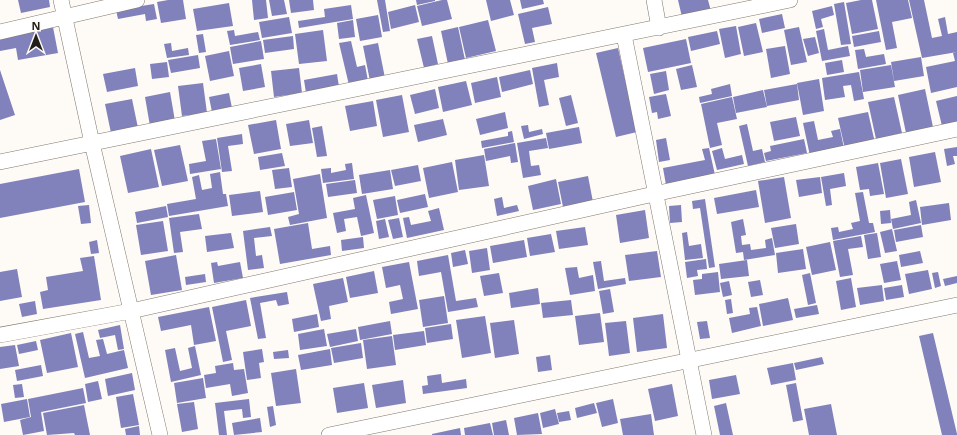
<svg xmlns="http://www.w3.org/2000/svg" width="957" height="435" viewBox="0 0 957 435" font-family="'Open Sans',sans-serif">
<style>
.building{fill:#8181bb}
.lines{fill:none;stroke-linecap:round;stroke-linejoin:round}
.street-casing{stroke:#81796f;stroke-width:16}
.street{stroke:#fff;stroke-width:15}
</style>
<rect width="100%" height="100%" fill="#fefaf6"/>
<path class="building" d="M 18,0 L 49,0 L 50,7 L 21,13 Z
M 168,0 L 183,0 L 186,19 L 161,23 L 157,2 Z
M 252,0 L 266,0 L 268,18 L 254,20 Z
M 269,0 L 284,0 L 287,14 L 272,16 Z
M 289,0 L 313,0 L 314,10 L 291,13 Z
M 377,0 L 385,0 L 390,31 L 383,32 Z
M 416,0 L 435,0 L 435,1 L 417,5 Z
M 442,0 L 447,0 L 452,19 L 422,26 L 417,6 Z
M 486,0 L 510,0 L 514,15 L 491,21 Z
M 520,0 L 543,0 L 544,4 L 522,9 Z
M 678,0 L 708,0 L 711,11 L 682,17 Z
M 861,0 L 872,0 L 878,29 L 852,34 L 846,3 Z
M 876,0 L 908,0 L 912,18 L 892,22 L 897,48 L 886,50 Z
M 909,0 L 924,0 L 932,38 L 942,36 L 938,19 L 945,17 L 948,34 L 957,32 L 957,52 L 922,58 Z
M 844,2 L 851,44 L 841,45 L 834,4 Z
M 229,3 L 233,26 L 197,31 L 193,9 Z
M 154,4 L 157,19 L 146,21 L 145,14 L 118,19 L 116,10 Z
M 351,5 L 353,19 L 299,28 L 298,21 L 325,17 L 324,9 Z
M 415,5 L 419,22 L 391,29 L 388,12 Z
M 832,6 L 834,15 L 821,19 L 823,27 L 816,29 L 812,11 Z
M 548,7 L 552,24 L 532,28 L 535,42 L 525,44 L 518,14 Z
M 782,14 L 785,28 L 762,33 L 759,19 Z
M 378,15 L 382,37 L 360,41 L 356,19 Z
M 289,17 L 292,33 L 262,38 L 259,22 Z
M 353,20 L 355,37 L 339,39 L 337,23 Z
M 488,20 L 496,51 L 466,58 L 459,27 Z
M 756,23 L 763,52 L 744,56 L 738,27 Z
M 736,26 L 741,54 L 725,58 L 719,29 Z
M 53,27 L 58,53 L 18,60 L 16,48 L 0,51 L 0,37 Z
M 458,27 L 465,60 L 448,64 L 441,31 Z
M 799,27 L 807,62 L 791,65 L 784,30 Z
M 824,29 L 828,50 L 848,46 L 850,56 L 822,61 L 816,31 Z
M 234,30 L 235,36 L 258,32 L 260,40 L 230,45 L 227,31 Z
M 323,30 L 327,61 L 299,64 L 295,34 Z
M 717,31 L 720,44 L 691,51 L 688,37 Z
M 879,31 L 881,42 L 854,47 L 852,36 Z
M 203,34 L 206,52 L 199,53 L 196,35 Z
M 293,36 L 294,49 L 265,53 L 263,40 Z
M 432,36 L 438,64 L 424,68 L 417,39 Z
M 815,37 L 819,53 L 808,56 L 803,39 Z
M 686,39 L 691,63 L 648,72 L 643,48 Z
M 261,41 L 264,59 L 233,64 L 230,47 Z
M 351,41 L 357,67 L 365,65 L 368,81 L 349,85 L 339,43 Z
M 171,43 L 172,51 L 188,48 L 189,55 L 167,58 L 164,44 Z
M 378,43 L 385,78 L 370,81 L 363,46 Z
M 785,46 L 790,74 L 771,78 L 766,49 Z
M 618,48 L 637,132 L 616,137 L 596,53 Z
M 864,49 L 866,57 L 884,54 L 886,64 L 858,69 L 855,50 Z
M 229,51 L 234,76 L 210,81 L 205,56 Z
M 957,52 L 957,87 L 931,93 L 926,67 L 955,61 L 953,53 Z
M 198,55 L 200,68 L 171,73 L 168,60 Z
M 921,57 L 924,76 L 894,81 L 891,62 Z
M 842,60 L 844,72 L 827,75 L 825,63 Z
M 167,62 L 169,77 L 152,79 L 150,64 Z
M 557,63 L 559,77 L 544,80 L 549,105 L 539,107 L 532,68 Z
M 261,64 L 265,87 L 243,91 L 239,68 Z
M 692,65 L 697,87 L 681,90 L 676,69 Z
M 891,65 L 895,87 L 863,92 L 860,70 Z
M 135,68 L 138,86 L 107,92 L 103,74 Z
M 299,68 L 302,93 L 274,97 L 271,71 Z
M 0,70 L 15,115 L 0,120 Z
M 530,70 L 533,84 L 502,92 L 499,77 Z
M 666,71 L 669,90 L 654,94 L 650,74 Z
M 859,72 L 864,99 L 854,101 L 851,85 L 843,86 L 845,97 L 825,100 L 822,78 Z
M 337,74 L 339,87 L 306,93 L 304,80 Z
M 497,77 L 501,97 L 475,103 L 471,83 Z
M 819,79 L 824,111 L 803,115 L 797,83 Z
M 466,81 L 472,105 L 443,112 L 438,87 Z
M 203,83 L 207,113 L 182,116 L 178,86 Z
M 730,84 L 732,96 L 700,103 L 699,97 L 712,94 L 711,89 Z
M 797,84 L 799,100 L 767,106 L 764,90 Z
M 435,89 L 439,108 L 415,114 L 410,95 Z
M 925,89 L 933,127 L 906,133 L 898,95 Z
M 763,90 L 767,107 L 736,113 L 733,97 Z
M 170,92 L 175,121 L 150,126 L 145,97 Z
M 229,93 L 233,113 L 213,117 L 209,97 Z
M 666,94 L 671,116 L 658,119 L 657,112 L 652,113 L 649,97 Z
M 402,95 L 409,132 L 383,137 L 376,100 Z
M 571,95 L 578,123 L 566,126 L 559,98 Z
M 957,96 L 957,122 L 942,126 L 936,101 Z
M 732,97 L 737,119 L 717,123 L 722,145 L 710,148 L 701,104 Z
M 894,97 L 902,133 L 876,139 L 868,102 Z
M 132,99 L 138,128 L 111,133 L 105,104 Z
M 373,101 L 377,126 L 350,131 L 345,106 Z
M 505,112 L 508,128 L 480,135 L 476,119 Z
M 868,112 L 875,143 L 845,149 L 838,118 Z
M 796,117 L 800,136 L 774,141 L 770,122 Z
M 443,119 L 447,135 L 418,142 L 414,125 Z
M 276,120 L 281,149 L 254,154 L 248,125 Z
M 309,120 L 313,143 L 290,146 L 286,124 Z
M 814,121 L 818,140 L 833,137 L 831,131 L 840,129 L 844,148 L 810,156 L 803,123 Z
M 747,124 L 753,151 L 762,149 L 765,162 L 748,166 L 739,126 Z
M 528,125 L 529,132 L 542,129 L 543,134 L 524,139 L 521,126 Z
M 322,126 L 327,156 L 317,157 L 312,128 Z
M 579,127 L 582,143 L 549,149 L 546,133 Z
M 512,131 L 514,142 L 482,148 L 481,141 L 508,136 L 508,132 Z
M 242,134 L 243,144 L 228,146 L 232,171 L 222,172 L 217,138 Z
M 546,138 L 548,148 L 529,151 L 531,166 L 539,165 L 541,175 L 523,178 L 517,143 Z
M 666,138 L 670,160 L 659,162 L 656,140 Z
M 216,139 L 221,169 L 190,174 L 189,164 L 206,161 L 202,141 Z
M 804,139 L 807,153 L 766,161 L 764,153 L 771,151 L 770,146 Z
M 515,143 L 518,162 L 511,163 L 510,156 L 486,161 L 484,149 Z
M 180,145 L 188,181 L 162,186 L 154,150 Z
M 957,147 L 957,156 L 953,156 L 955,164 L 947,166 L 944,149 Z
M 709,148 L 715,175 L 666,185 L 663,168 L 705,160 L 702,149 Z
M 722,148 L 725,159 L 742,155 L 744,164 L 717,170 L 712,151 Z
M 151,149 L 159,187 L 128,193 L 120,156 Z
M 935,152 L 941,182 L 914,187 L 909,157 Z
M 282,153 L 285,166 L 260,170 L 258,157 Z
M 484,155 L 489,186 L 459,190 L 455,160 Z
M 901,159 L 908,194 L 886,198 L 880,163 Z
M 452,162 L 458,192 L 429,198 L 423,168 Z
M 352,163 L 354,179 L 323,183 L 321,169 L 331,168 L 331,173 L 346,170 L 345,164 Z
M 878,163 L 884,194 L 870,196 L 869,189 L 860,190 L 856,167 Z
M 418,165 L 421,181 L 395,186 L 391,170 Z
M 289,168 L 292,187 L 275,189 L 272,170 Z
M 79,169 L 85,202 L 0,218 L 0,184 Z
M 390,170 L 393,189 L 362,194 L 359,175 Z
M 220,172 L 223,194 L 226,194 L 228,206 L 169,216 L 167,204 L 196,199 L 192,177 L 199,175 L 202,190 L 212,188 L 210,174 Z
M 844,173 L 846,186 L 830,189 L 832,205 L 826,206 L 821,177 Z
M 320,174 L 327,218 L 290,225 L 288,217 L 299,214 L 293,179 Z
M 588,176 L 593,202 L 563,207 L 558,182 Z
M 784,177 L 791,218 L 765,223 L 758,181 Z
M 820,177 L 822,193 L 799,197 L 796,180 Z
M 556,179 L 561,204 L 533,210 L 528,186 Z
M 355,180 L 357,193 L 328,197 L 326,184 Z
M 756,190 L 759,207 L 717,214 L 714,198 Z
M 260,191 L 263,212 L 232,216 L 229,195 Z
M 294,192 L 297,210 L 268,215 L 265,197 Z
M 863,192 L 869,223 L 873,223 L 875,232 L 833,240 L 831,228 L 838,227 L 839,232 L 853,229 L 851,223 L 860,221 L 855,193 Z
M 425,194 L 428,207 L 400,213 L 397,200 Z
M 366,195 L 374,233 L 361,236 L 357,217 L 344,219 L 346,231 L 337,233 L 333,213 L 355,209 L 353,198 Z
M 395,196 L 398,215 L 377,219 L 373,200 Z
M 502,197 L 504,208 L 517,205 L 519,211 L 497,216 L 494,199 Z
M 705,199 L 715,267 L 709,268 L 700,208 L 693,209 L 692,201 Z
M 916,200 L 921,223 L 893,229 L 891,219 L 911,215 L 909,202 Z
M 949,203 L 951,220 L 922,225 L 920,207 Z
M 89,205 L 91,223 L 81,224 L 78,206 Z
M 681,205 L 682,222 L 670,223 L 669,206 Z
M 166,206 L 168,217 L 137,223 L 135,212 Z
M 439,208 L 444,230 L 407,238 L 403,218 L 409,217 L 411,225 L 431,221 L 428,211 Z
M 645,210 L 649,238 L 620,243 L 616,215 Z
M 890,210 L 891,223 L 881,224 L 880,211 Z
M 199,214 L 202,229 L 180,232 L 183,252 L 174,253 L 169,218 Z
M 399,218 L 403,237 L 393,239 L 388,220 Z
M 385,219 L 389,237 L 379,239 L 376,221 Z
M 743,219 L 746,235 L 741,236 L 742,245 L 750,244 L 751,250 L 766,248 L 765,240 L 772,238 L 775,255 L 744,260 L 743,252 L 736,253 L 731,222 Z
M 163,221 L 168,251 L 141,255 L 136,225 Z
M 308,223 L 312,249 L 330,246 L 331,255 L 280,264 L 274,229 Z
M 796,224 L 799,244 L 775,248 L 771,228 Z
M 921,225 L 923,237 L 896,242 L 894,230 Z
M 270,227 L 272,236 L 254,238 L 256,256 L 262,255 L 264,268 L 248,270 L 243,231 Z
M 585,227 L 588,245 L 559,249 L 556,231 Z
M 892,229 L 897,251 L 885,253 L 880,232 Z
M 687,232 L 689,246 L 701,244 L 703,258 L 685,260 L 682,233 Z
M 231,233 L 234,248 L 207,252 L 205,236 Z
M 877,233 L 881,257 L 868,259 L 864,235 Z
M 551,234 L 555,252 L 530,256 L 527,238 Z
M 861,236 L 863,247 L 848,249 L 853,275 L 840,277 L 833,241 Z
M 363,237 L 364,248 L 342,251 L 341,240 Z
M 97,240 L 99,253 L 91,254 L 89,242 Z
M 524,240 L 527,257 L 493,263 L 490,246 Z
M 830,242 L 836,270 L 812,275 L 806,247 Z
M 487,248 L 490,270 L 472,273 L 469,251 Z
M 803,249 L 806,269 L 778,273 L 776,253 Z
M 465,250 L 468,264 L 453,267 L 451,253 Z
M 657,251 L 661,277 L 629,281 L 625,255 Z
M 920,251 L 923,263 L 901,267 L 899,255 Z
M 176,255 L 182,290 L 151,295 L 145,261 Z
M 448,255 L 456,301 L 476,298 L 478,307 L 448,312 L 441,272 L 419,276 L 417,261 Z
M 94,256 L 101,300 L 43,309 L 40,292 L 48,290 L 46,277 L 83,271 L 80,258 Z
M 706,259 L 707,269 L 697,270 L 698,276 L 687,278 L 685,262 Z
M 747,260 L 749,276 L 721,279 L 719,264 Z
M 601,261 L 604,281 L 625,278 L 626,284 L 598,289 L 593,262 Z
M 897,261 L 901,280 L 884,283 L 880,264 Z
M 217,262 L 218,266 L 240,262 L 243,278 L 214,283 L 211,263 Z
M 409,262 L 418,309 L 391,314 L 389,302 L 403,299 L 400,285 L 386,288 L 382,267 Z
M 577,267 L 579,278 L 593,275 L 595,291 L 570,295 L 565,268 Z
M 17,269 L 22,297 L 0,301 L 0,272 Z
M 928,270 L 932,289 L 909,294 L 905,274 Z
M 374,271 L 378,293 L 350,298 L 346,277 Z
M 718,272 L 720,292 L 695,295 L 693,280 L 702,279 L 702,274 Z
M 938,272 L 941,286 L 935,288 L 932,273 Z
M 499,273 L 503,293 L 484,296 L 480,276 Z
M 810,273 L 816,303 L 808,305 L 802,275 Z
M 205,274 L 206,282 L 186,285 L 185,277 Z
M 957,276 L 957,283 L 945,286 L 943,279 Z
M 343,278 L 348,302 L 329,306 L 331,319 L 321,321 L 313,284 Z
M 851,278 L 856,307 L 841,310 L 836,281 Z
M 760,280 L 763,295 L 751,297 L 748,282 Z
M 729,281 L 732,295 L 723,297 L 720,283 Z
M 882,285 L 884,301 L 860,305 L 857,288 Z
M 902,285 L 904,297 L 886,300 L 884,288 Z
M 538,288 L 540,304 L 511,308 L 509,293 Z
M 610,289 L 614,312 L 603,314 L 599,291 Z
M 287,292 L 289,304 L 278,306 L 276,300 L 260,303 L 266,338 L 258,339 L 250,298 Z
M 444,296 L 448,323 L 423,327 L 419,300 Z
M 788,298 L 793,320 L 763,326 L 759,304 Z
M 731,299 L 733,313 L 727,314 L 725,300 Z
M 246,300 L 251,326 L 226,331 L 232,360 L 223,362 L 212,307 Z
M 571,300 L 573,315 L 543,318 L 541,303 Z
M 35,301 L 37,314 L 22,317 L 19,304 Z
M 817,305 L 819,314 L 796,318 L 794,309 Z
M 209,307 L 216,341 L 194,345 L 191,325 L 161,331 L 158,317 Z
M 757,307 L 761,326 L 732,333 L 729,318 L 750,314 L 749,308 Z
M 600,313 L 604,342 L 579,345 L 575,316 Z
M 317,314 L 319,327 L 294,332 L 292,319 Z
M 663,314 L 667,348 L 637,352 L 633,318 Z
M 485,316 L 491,353 L 462,358 L 456,320 Z
M 514,320 L 519,354 L 495,358 L 490,323 Z
M 390,321 L 392,334 L 360,340 L 358,327 Z
M 626,321 L 630,353 L 609,356 L 605,323 Z
M 707,321 L 710,338 L 700,339 L 697,322 Z
M 451,324 L 453,339 L 427,343 L 425,328 Z
M 120,325 L 124,349 L 118,350 L 115,335 L 100,338 L 98,330 Z
M 324,329 L 327,346 L 300,350 L 298,334 Z
M 356,329 L 358,341 L 330,347 L 327,334 Z
M 424,331 L 426,345 L 395,350 L 393,335 Z
M 83,332 L 89,358 L 100,356 L 96,340 L 103,339 L 107,354 L 124,350 L 128,368 L 85,378 L 75,334 Z
M 71,333 L 78,367 L 47,373 L 40,340 Z
M 933,333 L 957,434 L 957,435 L 942,435 L 919,336 Z
M 392,336 L 396,365 L 367,369 L 363,340 Z
M 36,341 L 38,350 L 19,354 L 17,345 Z
M 361,343 L 363,358 L 334,363 L 331,348 Z
M 15,345 L 19,366 L 0,369 L 0,347 Z
M 195,346 L 201,375 L 171,382 L 165,350 L 175,348 L 180,371 L 192,368 L 188,348 Z
M 262,349 L 264,362 L 259,363 L 261,378 L 247,380 L 243,352 Z
M 330,349 L 332,365 L 301,370 L 298,355 Z
M 288,350 L 289,358 L 274,359 L 273,352 Z
M 550,355 L 552,370 L 538,372 L 536,357 Z
M 822,357 L 824,364 L 796,370 L 794,363 Z
M 233,363 L 234,370 L 244,369 L 248,393 L 232,396 L 230,384 L 206,388 L 204,375 L 216,373 L 215,366 Z
M 793,363 L 796,380 L 771,385 L 767,368 Z
M 41,365 L 43,376 L 17,381 L 15,370 Z
M 296,369 L 301,403 L 276,406 L 271,373 Z
M 132,373 L 135,390 L 108,396 L 105,379 Z
M 441,374 L 442,383 L 466,379 L 467,388 L 423,394 L 422,386 L 428,385 L 427,376 Z
M 736,375 L 740,394 L 712,399 L 709,380 Z
M 203,378 L 206,398 L 177,403 L 174,383 Z
M 403,380 L 406,403 L 376,408 L 372,385 Z
M 98,381 L 102,399 L 88,402 L 85,384 Z
M 364,383 L 368,408 L 337,413 L 333,388 Z
M 796,383 L 803,420 L 793,422 L 786,385 Z
M 22,384 L 24,397 L 15,398 L 13,385 Z
M 672,384 L 678,416 L 655,421 L 648,389 Z
M 83,388 L 86,403 L 41,412 L 44,431 L 23,435 L 20,420 L 31,417 L 28,399 Z
M 133,394 L 139,425 L 121,428 L 116,397 Z
M 27,399 L 30,417 L 4,422 L 1,404 Z
M 249,399 L 251,417 L 243,418 L 242,409 L 224,411 L 227,435 L 219,435 L 215,403 Z
M 613,399 L 618,423 L 602,427 L 596,403 Z
M 194,402 L 198,429 L 182,432 L 177,404 Z
M 594,403 L 597,413 L 577,418 L 575,408 Z
M 726,403 L 733,435 L 720,435 L 714,406 Z
M 831,404 L 837,435 L 809,435 L 804,409 Z
M 84,405 L 90,435 L 75,435 L 74,433 L 47,435 L 43,413 Z
M 273,406 L 276,425 L 270,427 L 267,407 Z
M 555,409 L 559,424 L 543,428 L 540,413 Z
M 569,411 L 571,420 L 559,422 L 557,413 Z
M 538,413 L 542,434 L 517,435 L 514,418 Z
M 651,414 L 654,435 L 623,435 L 620,419 Z
M 260,418 L 262,432 L 234,435 L 232,423 Z
M 506,420 L 509,435 L 494,435 L 492,423 Z
M 490,423 L 493,435 L 465,435 L 464,428 Z
M 139,426 L 140,435 L 126,435 L 125,429 Z
M 460,428 L 461,435 L 432,435 L 432,434 Z"/>
<g class="lines">
<g class="street-casing">
<path id="street" d="M 61,0 L 92,143 L 160,435
M 654,0 L 659,28
M 0,32 L 137,0
M 624,35 L 704,435
M 0,162 L 790,0
M 0,335 L 131,311 L 654,194 L 957,129
M 329,435 L 957,305"/>
</g>
<use href="#street" class="street"/>
</g>
<g transform="translate(36 36)" stroke="#fefaf6" stroke-width="3" paint-order="stroke">
<path d="M0-3L7 15L0 10L-7 15Z" fill="#221e1a"/>
<text y="-6" font-size="11" font-weight="bold" text-anchor="middle" fill="#221e1a">N</text>
</g>
</svg>
